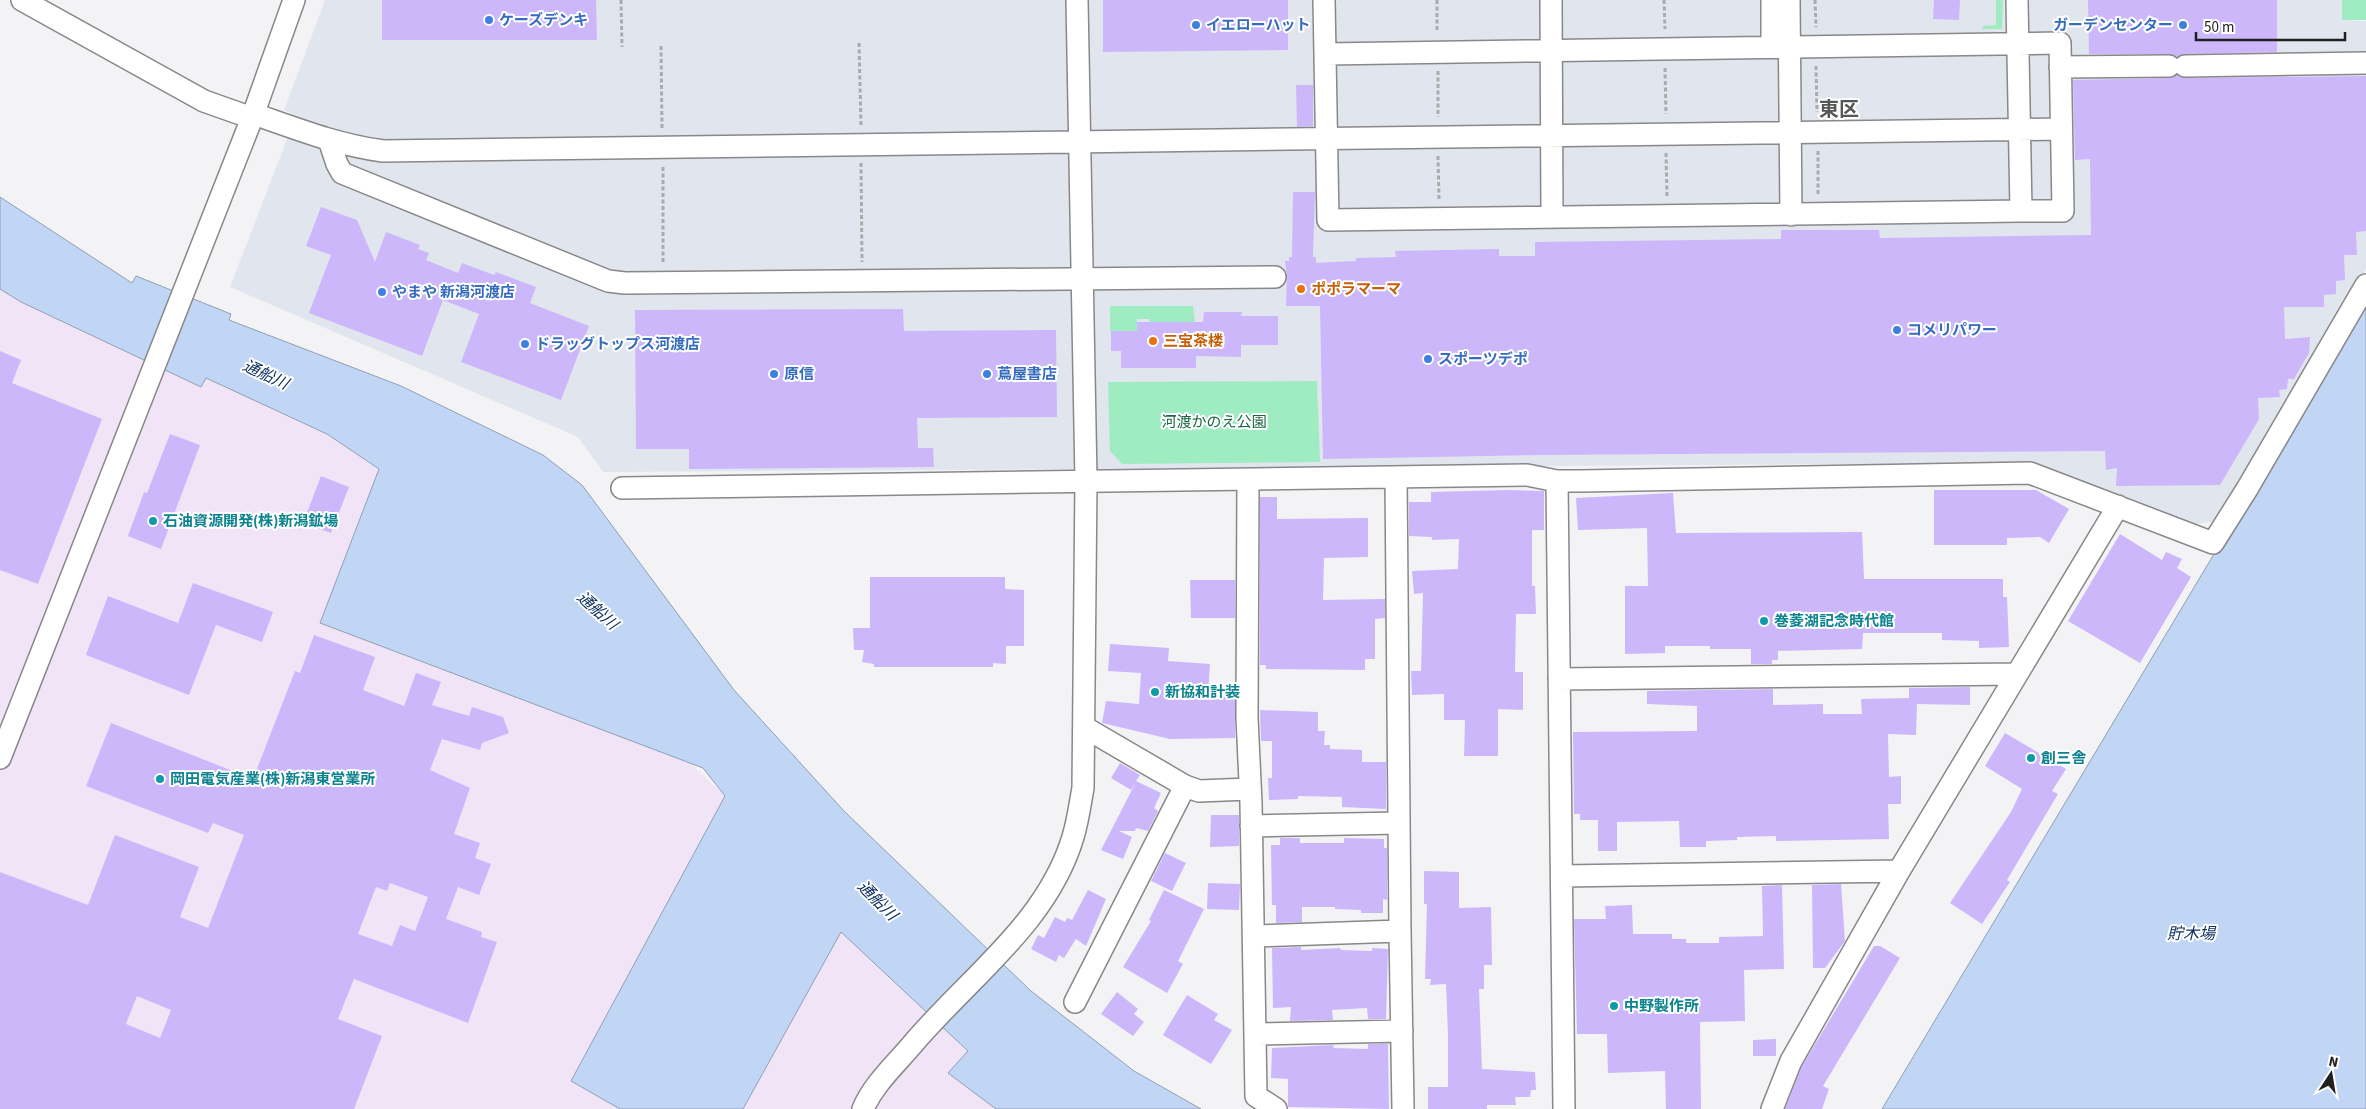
<svg xmlns="http://www.w3.org/2000/svg" width="2366" height="1109" viewBox="0 0 2366 1109" font-family="'Source Sans 3','Noto Sans JP',sans-serif">
<style>
.built{fill:#e1e5ed}
.industrial{fill:#f2e4f7}
.green{fill:#9fecc3}
.water{fill:#c0d6f4;stroke:#909fb4}
.building{fill:#ccb7fb;fill-rule:evenodd}
.lines{fill:none;stroke-linecap:round;stroke-linejoin:round}
.minor-casing{stroke:#888889;stroke-width:24}
.path{stroke:#ababac;stroke-width:3;stroke-dasharray:4 2.5;stroke-linecap:butt}
.minor{stroke:#fff;stroke-width:21}
.shop-dot{fill:#3f7fe0;stroke:#fff;stroke-width:2}
.food-dot{fill:#e8710a;stroke:#fff;stroke-width:2}
.culture-dot{fill:#0f9aa8;stroke:#fff;stroke-width:2}
.labels{text-anchor:middle;stroke-width:4;stroke-linejoin:round;paint-order:stroke}
.shop-label{font-size:15px;font-weight:bold;fill:#366cbe;stroke:#fff;text-anchor:start}
.food-label{font-size:15px;font-weight:bold;fill:#c56008;stroke:#fff;text-anchor:start}
.park-label{font-size:15px;fill:#196545;stroke:#fff}
.culture-label{font-size:15px;font-weight:bold;fill:#0d838f;stroke:#fff;text-anchor:start}
.water-label{font-size:16px;font-style:italic;fill:#113260;stroke:#fff}
.district-label{font-size:20px;font-weight:bold;fill:#555657;stroke:#fff}
</style>
<rect width="100%" height="100%" fill="#f3f3f5"/>
<path class="built" d="M 325,0 L 2342,0 L 2342,20 L 2366,21 L 2366,269 L 2222,520 L 2191,525 L 2033,463 L 603,472 L 578,437 L 230,287 L 296,116 L 284,110 Z"/>
<path class="industrial" d="M 0,289 L 21,302 L 200,387 L 205,378 L 327,434 L 379,470 L 320,623 L 690,763 L 725,796 L 571,1081 L 620,1109 L 0,1109 Z
M 841,932 L 969,1051 L 948,1073 L 996,1109 L 743,1109 Z"/>
<path class="green" d="M 1996,0 L 2003,0 L 2002,29 L 1982,29 L 1983,26 L 1996,25 Z
M 2342,0 L 2366,0 L 2366,20 L 2342,20 Z
M 1110,306 L 1193,306 L 1196,331 L 1190,322 L 1175,322 L 1150,331 L 1149,319 L 1137,319 L 1137,331 L 1110,331 Z
M 1317,381 L 1320,462 L 1122,464 L 1110,451 L 1108,382 Z"/>
<path class="water" d="M 0,197 L 132,283 L 136,276 L 231,314 L 229,320 L 401,386 L 543,455 L 582,485 L 734,690 L 844,811 L 1031,991 L 1134,1071 L 1201,1109 L 996,1109 L 948,1073 L 968,1051 L 841,932 L 743,1109 L 620,1109 L 571,1081 L 725,796 L 703,768 L 320,623 L 379,469 L 327,434 L 206,378 L 201,387 L 21,302 L 0,289 Z
M 2366,300 L 2366,1109 L 1882,1109 Z"/>
<path class="building" d="M 382,0 L 596,0 L 597,40 L 382,40 Z
M 1103,0 L 1288,0 L 1288,50 L 1103,52 Z
M 1934,0 L 1960,0 L 1959,20 L 1933,19 Z
M 2088,0 L 2277,0 L 2277,52 L 2185,54 L 2177,57 L 2169,54 L 2089,54 Z
M 2177,75 L 2185,78 L 2366,76 L 2366,231 L 2356,232 L 2357,255 L 2344,255 L 2345,280 L 2336,281 L 2336,294 L 2324,295 L 2324,307 L 2284,307 L 2285,339 L 2310,337 L 2309,353 L 2294,379 L 2288,379 L 2287,389 L 2279,390 L 2280,397 L 2258,398 L 2259,419 L 2220,485 L 2116,486 L 2117,468 L 2106,470 L 2105,451 L 1541,455 L 1323,459 L 1320,306 L 1286,306 L 1287,276 L 1285,261 L 1289,261 L 1289,257 L 1292,257 L 1293,192 L 1315,192 L 1313,257 L 1316,257 L 1316,263 L 1356,261 L 1356,258 L 1396,257 L 1395,251 L 1499,249 L 1499,256 L 1535,256 L 1535,242 L 1781,239 L 1781,230 L 1879,230 L 1880,238 L 2091,235 L 2090,159 L 2075,160 L 2073,80 L 2169,78 Z
M 1296,85 L 1313,85 L 1313,126 L 1297,127 Z
M 321,207 L 357,220 L 375,262 L 386,232 L 420,245 L 418,249 L 429,253 L 426,260 L 458,273 L 462,263 L 494,275 L 496,272 L 536,287 L 530,303 L 589,326 L 561,400 L 461,362 L 479,314 L 443,300 L 422,356 L 309,313 L 331,255 L 306,246 Z
M 903,309 L 904,331 L 1056,330 L 1057,417 L 917,418 L 918,448 L 933,448 L 934,467 L 689,469 L 689,449 L 636,449 L 635,310 Z
M 1204,312 L 1242,312 L 1241,316 L 1278,316 L 1278,345 L 1241,345 L 1241,357 L 1196,356 L 1196,368 L 1121,368 L 1121,351 L 1111,351 L 1111,331 L 1137,331 L 1137,322 L 1203,322 Z
M 0,351 L 21,360 L 12,383 L 102,419 L 38,584 L 0,570 Z
M 170,434 L 200,445 L 161,549 L 128,536 L 144,492 L 147,493 Z
M 321,476 L 349,487 L 331,533 L 303,523 Z
M 1510,490 L 1544,491 L 1544,530 L 1532,530 L 1532,586 L 1535,586 L 1536,614 L 1516,614 L 1515,672 L 1523,672 L 1523,710 L 1498,709 L 1498,756 L 1464,756 L 1465,720 L 1444,720 L 1444,694 L 1412,695 L 1411,671 L 1421,671 L 1423,593 L 1414,594 L 1412,571 L 1458,569 L 1459,539 L 1432,540 L 1432,537 L 1409,536 L 1409,502 L 1431,502 L 1431,492 Z
M 1934,490 L 2036,490 L 2069,509 L 2049,543 L 2040,537 L 2007,538 L 2007,545 L 1934,545 Z
M 1673,493 L 1676,533 L 1862,532 L 1864,579 L 2003,579 L 2003,597 L 2007,597 L 2009,647 L 1979,648 L 1979,641 L 1942,640 L 1942,633 L 1863,633 L 1862,649 L 1778,651 L 1778,660 L 1772,660 L 1772,664 L 1751,664 L 1751,649 L 1710,649 L 1710,646 L 1665,646 L 1665,653 L 1625,654 L 1625,586 L 1648,586 L 1647,528 L 1578,530 L 1576,498 Z
M 1260,497 L 1277,497 L 1277,519 L 1368,518 L 1368,557 L 1324,558 L 1323,600 L 1385,599 L 1385,618 L 1375,619 L 1375,659 L 1365,659 L 1365,670 L 1266,669 L 1266,665 L 1260,665 Z
M 2120,534 L 2162,560 L 2166,552 L 2182,559 L 2177,568 L 2191,577 L 2140,663 L 2068,621 Z
M 870,577 L 1005,577 L 1005,589 L 1024,590 L 1024,646 L 1006,646 L 1006,664 L 993,663 L 993,667 L 874,667 L 874,664 L 862,662 L 864,650 L 854,650 L 853,628 L 870,628 Z
M 1190,580 L 1235,580 L 1235,618 L 1191,618 Z
M 193,583 L 273,612 L 262,642 L 216,625 L 189,695 L 86,655 L 108,596 L 178,623 Z
M 314,635 L 375,657 L 363,690 L 404,706 L 416,673 L 441,682 L 432,705 L 469,716 L 472,707 L 503,717 L 509,733 L 482,743 L 480,750 L 442,739 L 430,770 L 470,788 L 454,834 L 480,843 L 475,858 L 491,864 L 479,895 L 458,887 L 446,919 L 482,932 L 481,937 L 497,942 L 468,1023 L 354,979 L 338,1019 L 382,1036 L 354,1109 L 0,1109 L 0,872 L 88,905 L 115,835 L 199,867 L 180,917 L 208,928 L 244,835 L 213,823 L 208,833 L 86,786 L 111,723 L 253,779 L 295,671 L 300,673 ZM 390,883 L 428,897 L 415,931 L 400,925 L 392,946 L 358,934 L 376,887 L 387,891 ZM 137,996 L 171,1010 L 160,1038 L 126,1024 Z
M 1110,644 L 1169,648 L 1168,661 L 1210,664 L 1208,695 L 1235,694 L 1235,738 L 1170,739 L 1102,723 L 1106,701 L 1139,704 L 1141,673 L 1108,671 Z
M 1970,687 L 1970,705 L 1917,704 L 1916,735 L 1888,734 L 1889,777 L 1901,776 L 1901,804 L 1888,804 L 1889,839 L 1776,841 L 1776,836 L 1737,837 L 1737,840 L 1706,841 L 1706,847 L 1680,847 L 1679,821 L 1617,822 L 1617,851 L 1598,851 L 1598,820 L 1580,820 L 1580,814 L 1574,814 L 1573,732 L 1697,731 L 1697,706 L 1647,704 L 1647,691 L 1773,689 L 1773,705 L 1823,704 L 1823,714 L 1862,714 L 1861,699 L 1909,698 L 1909,688 Z
M 1260,710 L 1318,712 L 1318,731 L 1325,731 L 1324,745 L 1330,745 L 1330,749 L 1362,750 L 1362,762 L 1386,762 L 1386,809 L 1342,807 L 1342,797 L 1298,796 L 1298,799 L 1269,800 L 1268,778 L 1272,778 L 1272,741 L 1261,741 Z
M 2005,733 L 2066,769 L 2052,791 L 2058,794 L 2007,880 L 2010,882 L 1982,924 L 1950,903 L 2011,812 L 2022,789 L 1985,766 Z
M 1120,763 L 1140,775 L 1136,781 L 1161,793 L 1154,808 L 1158,811 L 1148,831 L 1136,828 L 1135,831 L 1119,831 L 1132,837 L 1123,859 L 1101,850 L 1136,782 L 1131,790 L 1111,778 Z
M 1211,815 L 1239,815 L 1239,846 L 1210,847 Z
M 1280,838 L 1300,838 L 1300,843 L 1344,843 L 1344,838 L 1384,839 L 1384,848 L 1387,848 L 1387,900 L 1383,899 L 1383,913 L 1361,913 L 1361,910 L 1335,909 L 1335,907 L 1302,907 L 1302,922 L 1276,923 L 1276,905 L 1272,905 L 1271,845 L 1280,845 Z
M 1165,853 L 1186,863 L 1172,891 L 1151,881 Z
M 1424,871 L 1459,872 L 1459,908 L 1491,907 L 1492,965 L 1484,965 L 1484,989 L 1479,989 L 1482,1069 L 1535,1072 L 1536,1090 L 1531,1090 L 1530,1097 L 1515,1097 L 1516,1105 L 1487,1105 L 1487,1109 L 1428,1109 L 1428,1087 L 1448,1087 L 1448,1034 L 1446,984 L 1430,985 L 1431,979 L 1425,979 L 1427,904 L 1424,904 Z
M 1208,883 L 1240,884 L 1239,910 L 1207,909 Z
M 1841,884 L 1845,941 L 1825,968 L 1813,968 L 1812,885 Z
M 1782,885 L 1784,969 L 1744,970 L 1745,1021 L 1700,1022 L 1701,1109 L 1666,1109 L 1665,1071 L 1608,1073 L 1607,1034 L 1577,1034 L 1574,919 L 1606,919 L 1605,906 L 1632,905 L 1633,934 L 1672,934 L 1672,939 L 1686,939 L 1686,943 L 1719,943 L 1719,937 L 1763,936 L 1762,886 Z
M 1088,890 L 1106,899 L 1086,946 L 1076,939 L 1064,958 L 1059,955 L 1056,962 L 1031,949 L 1038,935 L 1044,938 L 1055,917 L 1065,922 L 1067,918 L 1072,920 Z
M 1164,890 L 1204,909 L 1178,961 L 1183,964 L 1167,993 L 1123,967 L 1151,921 L 1149,920 Z
M 1874,946 L 1880,946 L 1900,958 L 1823,1086 L 1829,1089 L 1822,1109 L 1785,1109 L 1802,1066 Z
M 1301,947 L 1301,950 L 1340,948 L 1341,950 L 1372,951 L 1372,948 L 1388,949 L 1386,1019 L 1368,1019 L 1367,1008 L 1332,1010 L 1333,1020 L 1290,1021 L 1291,1007 L 1273,1008 L 1272,948 Z
M 1117,992 L 1138,1009 L 1134,1014 L 1144,1022 L 1133,1036 L 1101,1014 Z
M 1187,995 L 1218,1014 L 1214,1020 L 1232,1030 L 1211,1064 L 1163,1035 Z
M 1776,1039 L 1776,1056 L 1753,1056 L 1753,1040 Z
M 1368,1044 L 1388,1044 L 1389,1109 L 1288,1107 L 1288,1079 L 1271,1078 L 1272,1048 L 1333,1045 L 1334,1048 L 1368,1049 Z"/>
<g class="lines">
<g class="minor-casing">
<path id="minor" d="M 22,0 L 204,101 L 252,118
M 1324,0 L 1328,220 L 2021,211 L 2017,0
M 1551,0 L 1552,217
M 1772,0 L 1772,47
M 1789,0 L 1791,215
M 1325,54 L 2060,43 L 2063,211 L 2021,211
M 2185,66 L 2366,63
M 2060,67 L 2169,66
M 254,114 C 297,129 338,145 383,151 L 2061,129
M 329,140 L 337,164 L 342,173 L 608,281 L 625,283 L 1275,277
M 1396,478 L 1400,931 L 1403,1109
M 1248,480 L 1247,718 L 1251,803 L 1256,1096 L 1276,1109
M 1557,481 L 1564,1109
M 622,488 L 1527,475 L 1557,481 L 1580,481 L 2030,473 L 2213,543 L 2247,489 L 2366,285
M 1559,679 L 2017,674
M 1084,727 L 1185,786 L 1199,791 L 1249,789
M 0,758 L 252,118 L 294,0
M 1251,826 L 1399,823
M 1562,876 L 1899,871
M 1254,936 L 1400,931
M 1075,1002 L 1185,786
M 1256,1034 L 1402,1031
M 863,1109 C 873,1085 894,1066 911,1046 C 967,979 1047,924 1073,837 C 1078,821 1080,804 1083,788 L 1086,480 L 1077,0
M 1772,1109 L 1791,1061 L 1899,871 L 2118,506"/>
</g>
<path class="path" d="M 621,0 L 622,47
M 1437,0 L 1437,32
M 1664,0 L 1665,29
M 1815,0 L 1816,27
M 859,43 L 861,125
M 661,46 L 662,128
M 1816,66 L 1817,112
M 1665,68 L 1666,114
M 1438,71 L 1438,117
M 1818,151 L 1818,194
M 1666,153 L 1667,197
M 1438,156 L 1439,199
M 861,163 L 862,262
M 663,167 L 663,263"/>
<use href="#minor" class="minor"/>
</g>
<g class="shop-dot">
<circle cx="489" cy="20" r="5"/>
<circle cx="1196" cy="25" r="5"/>
<circle cx="2183" cy="25" r="5"/>
<circle cx="382" cy="292" r="5"/>
<circle cx="1897" cy="330" r="5"/>
<circle cx="525" cy="344" r="5"/>
<circle cx="1428" cy="359" r="5"/>
<circle cx="774" cy="374" r="5"/>
<circle cx="987" cy="374" r="5"/>
</g>
<g class="food-dot">
<circle cx="1301" cy="289" r="5"/>
<circle cx="1153" cy="341" r="5"/>
</g>
<g class="culture-dot">
<circle cx="153" cy="521" r="5"/>
<circle cx="1764" cy="621" r="5"/>
<circle cx="1155" cy="692" r="5"/>
<circle cx="2031" cy="758" r="5"/>
<circle cx="160" cy="779" r="5"/>
<circle cx="1614" cy="1006" r="5"/>
</g>
<g class="labels">
<g class="shop-label">
<text x="499" y="25">ケーズデンキ</text>
<text x="1206" y="30">イエローハット</text>
<text x="2173" y="30" text-anchor="end">ガーデンセンター</text>
<text x="392" y="297">やまや 新潟河渡店</text>
<text x="1907" y="335">コメリパワー</text>
<text x="535" y="349">ドラッグトップス河渡店</text>
<text x="1438" y="364">スポーツデポ</text>
<text x="784" y="379">原信</text>
<text x="997" y="379">蔦屋書店</text>
</g>
<g class="food-label">
<text x="1311" y="294">ポポラマーマ</text>
<text x="1163" y="346">三宝茶楼</text>
</g>
<g class="park-label">
<text x="1214" y="427">河渡かのえ公園</text>
</g>
<g class="culture-label">
<text x="163" y="526">石油資源開発(株)新潟鉱場</text>
<text x="1774" y="626">巻菱湖記念時代館</text>
<text x="1165" y="697">新協和計装</text>
<text x="2041" y="763">創三舎</text>
<text x="170" y="784">岡田電気産業(株)新潟東営業所</text>
<text x="1624" y="1011">中野製作所</text>
</g>
<g class="water-label">
<text transform="translate(266 374) rotate(25)" y="6">通船川</text>
<text transform="translate(598 610) rotate(42)" y="6">通船川</text>
<text transform="translate(878 900) rotate(45)" y="6">通船川</text>
<text x="2191" y="939">貯木場</text>
</g>
<g class="district-label">
<text x="1839" y="116">東区</text>
</g>
</g>
<g transform="translate(2331 1074) rotate(12)" stroke="#ffffff" stroke-width="4" paint-order="stroke">
<path d="M0-4L9 19L0 12L-9 19Z" fill="#202020"/>
<text y="-8" font-size="14" font-weight="bold" text-anchor="middle" fill="#202020">N</text>
</g>
<path d="M2196 32v8h149v-8" fill="none" stroke="#202020" stroke-width="2.5"/>
<text x="2204" y="32" font-size="15" fill="#202020" stroke="#ffffff" stroke-width="4" paint-order="stroke">50 m</text>
</svg>
